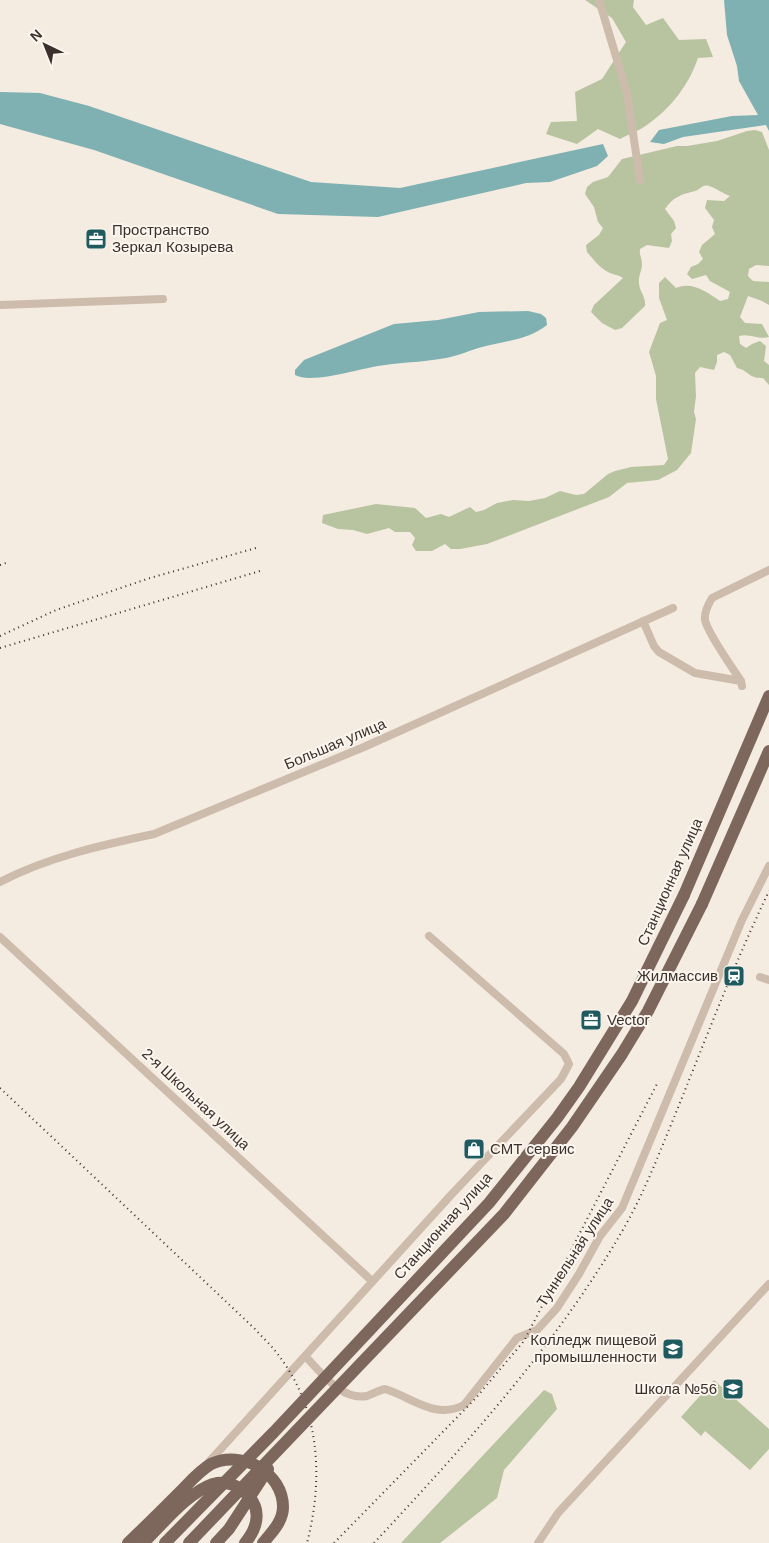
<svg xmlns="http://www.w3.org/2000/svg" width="769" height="1543" viewBox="0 0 769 1543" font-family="Helvetica,sans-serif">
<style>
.green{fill:#b8c4a0}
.water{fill:#7fb0b2}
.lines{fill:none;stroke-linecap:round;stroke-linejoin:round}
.minor{stroke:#cdbbac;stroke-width:8}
.primary{stroke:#7d675c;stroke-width:12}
.rail{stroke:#3b302b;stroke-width:2;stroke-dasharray:1 4;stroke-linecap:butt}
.primary-bridge{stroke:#7d675c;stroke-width:12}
.labels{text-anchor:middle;stroke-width:4;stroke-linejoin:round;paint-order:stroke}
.poi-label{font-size:15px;fill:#3b302b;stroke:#fbf5ee;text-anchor:start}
.street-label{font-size:15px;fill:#3b302b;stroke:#fbf5ee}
</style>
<rect width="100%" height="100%" fill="#f4ebe1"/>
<path class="green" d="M 585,0 L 634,0 L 633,7 L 646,25 L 663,18 L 679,40 L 706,39 L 713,57 L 698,58 C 689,85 671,108 647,125 C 639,131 629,134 620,139 L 598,129 L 577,144 L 546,134 L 551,122 L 577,121 L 575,92 L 602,79 L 626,42 L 612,18 Z
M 755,130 L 762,132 L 769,150 L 769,266 L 756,265 L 749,269 L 748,276 L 753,281 L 769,282 L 769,305 L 762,301 L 748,296 L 740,317 L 745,323 L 762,324 L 769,337 C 758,340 750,333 739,336 L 740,344 L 746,348 L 752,344 L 760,341 L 766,346 L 764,361 L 769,365 L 769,385 L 763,378 C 749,379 748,370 737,368 L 730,355 L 724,352 L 717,355 L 717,362 L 714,370 L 700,367 L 695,373 L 696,396 L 694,412 L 696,419 L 691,453 L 677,470 L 658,480 L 627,483 L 609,497 L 487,544 L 460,549 L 451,549 L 445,544 L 432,551 L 416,551 L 412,545 L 415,538 L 410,532 L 395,532 L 389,528 L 367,534 L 353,530 L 338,529 L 322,523 L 323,515 L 376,504 L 415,508 L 426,518 L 441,514 L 449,517 L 470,507 L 476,512 L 484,510 L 497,503 L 513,500 L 529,501 L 545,498 L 560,491 L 576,495 L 584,494 L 608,474 L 615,471 L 631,467 L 664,465 L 668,459 L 656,399 L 656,376 L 649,352 L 660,323 L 667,320 L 659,298 L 659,283 L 665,277 L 676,288 C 692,281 707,292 720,301 L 728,299 L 730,292 L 710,281 L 706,275 L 692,279 L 687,274 L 691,267 L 698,264 L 703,259 L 699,252 L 702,245 L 715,234 L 712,227 L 714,220 L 705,208 L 707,200 L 724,201 L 730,196 C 724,194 714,187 709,186 C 702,184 700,190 695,191 C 682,194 673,197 665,209 L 674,221 L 676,228 L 671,234 L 672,241 L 669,248 L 647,245 L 640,249 C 639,255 642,258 642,264 C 642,271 638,276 639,284 C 640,292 646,297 645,306 L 622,328 L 615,330 L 602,323 L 591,312 L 594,305 L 623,278 C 617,274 614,275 608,272 C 600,268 593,259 587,252 L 586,245 L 599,235 L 603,228 L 598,222 L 594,207 L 585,194 L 587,187 L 593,182 L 608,177 L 622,159 L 677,146 L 687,146 L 717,141 L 747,131 Z
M 714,1380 L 769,1429 L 769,1449 L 750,1470 L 705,1431 L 701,1436 L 681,1417 Z
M 544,1390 L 552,1394 L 557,1409 L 504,1470 L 497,1498 L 440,1543 L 401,1543 Z"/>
<path class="water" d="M 724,0 L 769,0 L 769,131 L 766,125 L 683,137 L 664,144 L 650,142 L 659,130 L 732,116 L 758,115 L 739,81 L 737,66 L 727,35 Z
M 0,92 L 40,93 L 89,106 L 311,182 L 400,188 L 603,144 L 608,156 L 597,166 L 550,182 L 526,183 L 378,217 L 278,214 L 94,150 L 0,124 Z
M 528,311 L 541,314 L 546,318 L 547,325 C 528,340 505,341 482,347 C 470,350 458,356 446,358 C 425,362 405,362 385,365 C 363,367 313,385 295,375 L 295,370 L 304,360 L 394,324 L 438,320 L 479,312 Z"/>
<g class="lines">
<path class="minor" d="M 599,0 L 627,93 L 640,180
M 0,305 L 163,299
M 643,621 L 654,646 L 659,652 L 695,673 L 741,681
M 742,686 L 741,681 C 732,667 708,634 705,620 C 704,613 709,603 712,598 L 769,570
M 0,882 C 48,857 102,845 154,834 L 364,747 L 673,608
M 0,937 L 372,1281
M 760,977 L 769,980
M 305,1356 C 321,1372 341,1401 367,1396 C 373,1394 379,1390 385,1389 C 412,1397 434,1420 464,1405 L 517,1338 L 537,1330 L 557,1308 L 579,1274 L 600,1236 L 622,1208 L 742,920 L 769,866
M 208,1463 L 451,1195 L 561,1079 L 569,1064 L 564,1054 L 429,936
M 538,1543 L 558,1513 L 769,1284"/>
<path class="primary" d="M 684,895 L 769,696
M 702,904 L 769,751
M 128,1543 C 146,1526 163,1509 180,1492 C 189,1483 199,1471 211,1464 C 242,1449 283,1473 283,1507 C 283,1522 271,1533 263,1543
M 143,1543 C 163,1524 187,1493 213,1484 C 224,1481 234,1484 242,1490 C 262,1505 260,1525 245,1543"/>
<path class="rail" d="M 0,565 L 6,563
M 0,636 L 56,610 L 150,578 L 256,548
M 0,648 L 260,571
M 0,1088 L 255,1329 C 262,1337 270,1344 276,1352 C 320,1407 324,1477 307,1543
M 334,1543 L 475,1399 L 524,1341 L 658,1082
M 374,1543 C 466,1444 556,1346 624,1228 C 644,1193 659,1154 675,1115 C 705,1041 734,964 769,891"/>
<path class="primary-bridge" d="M 165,1543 L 274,1432 L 489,1203 L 557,1118 L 579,1087 L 632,1001 L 684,895
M 189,1543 L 504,1214 L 572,1127 L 622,1054 L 648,1011 L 702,904
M 216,1543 L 229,1529 L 268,1469"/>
</g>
<defs>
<g id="office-square" transform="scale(1.125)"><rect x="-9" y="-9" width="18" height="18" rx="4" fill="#1f5a5e" stroke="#fbf5ee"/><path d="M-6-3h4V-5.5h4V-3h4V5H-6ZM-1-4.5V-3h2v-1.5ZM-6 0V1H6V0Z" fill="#fff"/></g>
<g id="station-square" transform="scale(1.125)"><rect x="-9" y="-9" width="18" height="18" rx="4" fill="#1f5a5e" stroke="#fbf5ee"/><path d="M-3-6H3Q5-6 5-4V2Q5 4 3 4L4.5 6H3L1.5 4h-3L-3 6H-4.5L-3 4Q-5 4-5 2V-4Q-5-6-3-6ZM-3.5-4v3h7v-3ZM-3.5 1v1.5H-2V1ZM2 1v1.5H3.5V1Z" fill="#fff"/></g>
<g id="shop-square" transform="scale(1.125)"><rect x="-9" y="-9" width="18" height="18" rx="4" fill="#1f5a5e" stroke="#fbf5ee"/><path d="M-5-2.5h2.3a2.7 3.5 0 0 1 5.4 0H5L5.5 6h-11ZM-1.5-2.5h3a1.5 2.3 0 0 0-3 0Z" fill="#fff"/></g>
<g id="university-square" transform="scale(1.125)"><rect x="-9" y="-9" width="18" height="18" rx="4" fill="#1f5a5e" stroke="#fbf5ee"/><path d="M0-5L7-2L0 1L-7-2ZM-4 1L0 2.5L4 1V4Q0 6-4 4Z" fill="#fff"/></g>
<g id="school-square" transform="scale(1.125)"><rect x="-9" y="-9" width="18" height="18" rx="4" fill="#1f5a5e" stroke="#fbf5ee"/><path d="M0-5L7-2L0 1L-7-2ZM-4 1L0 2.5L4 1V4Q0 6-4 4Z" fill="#fff"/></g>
</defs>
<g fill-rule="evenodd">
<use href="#office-square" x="96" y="239"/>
<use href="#station-square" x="734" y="976"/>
<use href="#office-square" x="591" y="1020"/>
<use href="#shop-square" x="474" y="1149"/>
<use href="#university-square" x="673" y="1349"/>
<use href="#school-square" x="733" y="1389"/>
</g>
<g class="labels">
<g class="poi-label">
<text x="112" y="235">Пространство<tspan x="112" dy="17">Зеркал Козырева</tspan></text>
<text x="718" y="981" text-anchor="end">Жилмассив</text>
<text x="607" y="1025">Vector</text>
<text x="490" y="1154">СМТ сервис</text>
<text x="657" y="1345" text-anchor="end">Колледж пищевой<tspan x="657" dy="17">промышленности</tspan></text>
<text x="717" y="1394" text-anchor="end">Школа №56</text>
</g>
<g class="street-label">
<text transform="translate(335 744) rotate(-23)" y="5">Большая улица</text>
<text transform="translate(670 882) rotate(-66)" y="5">Станционная улица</text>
<text transform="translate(196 1099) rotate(43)" y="5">2-я Школьная улица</text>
<text transform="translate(443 1226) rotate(-48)" y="5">Станционная улица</text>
<text transform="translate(575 1252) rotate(-57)" y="5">Туннельная улица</text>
</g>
</g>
<g transform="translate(45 45) rotate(317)" stroke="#fbf5ee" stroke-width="4" paint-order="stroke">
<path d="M0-4L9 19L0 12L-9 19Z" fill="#3b302b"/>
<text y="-8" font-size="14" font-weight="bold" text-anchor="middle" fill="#3b302b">N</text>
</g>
</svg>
